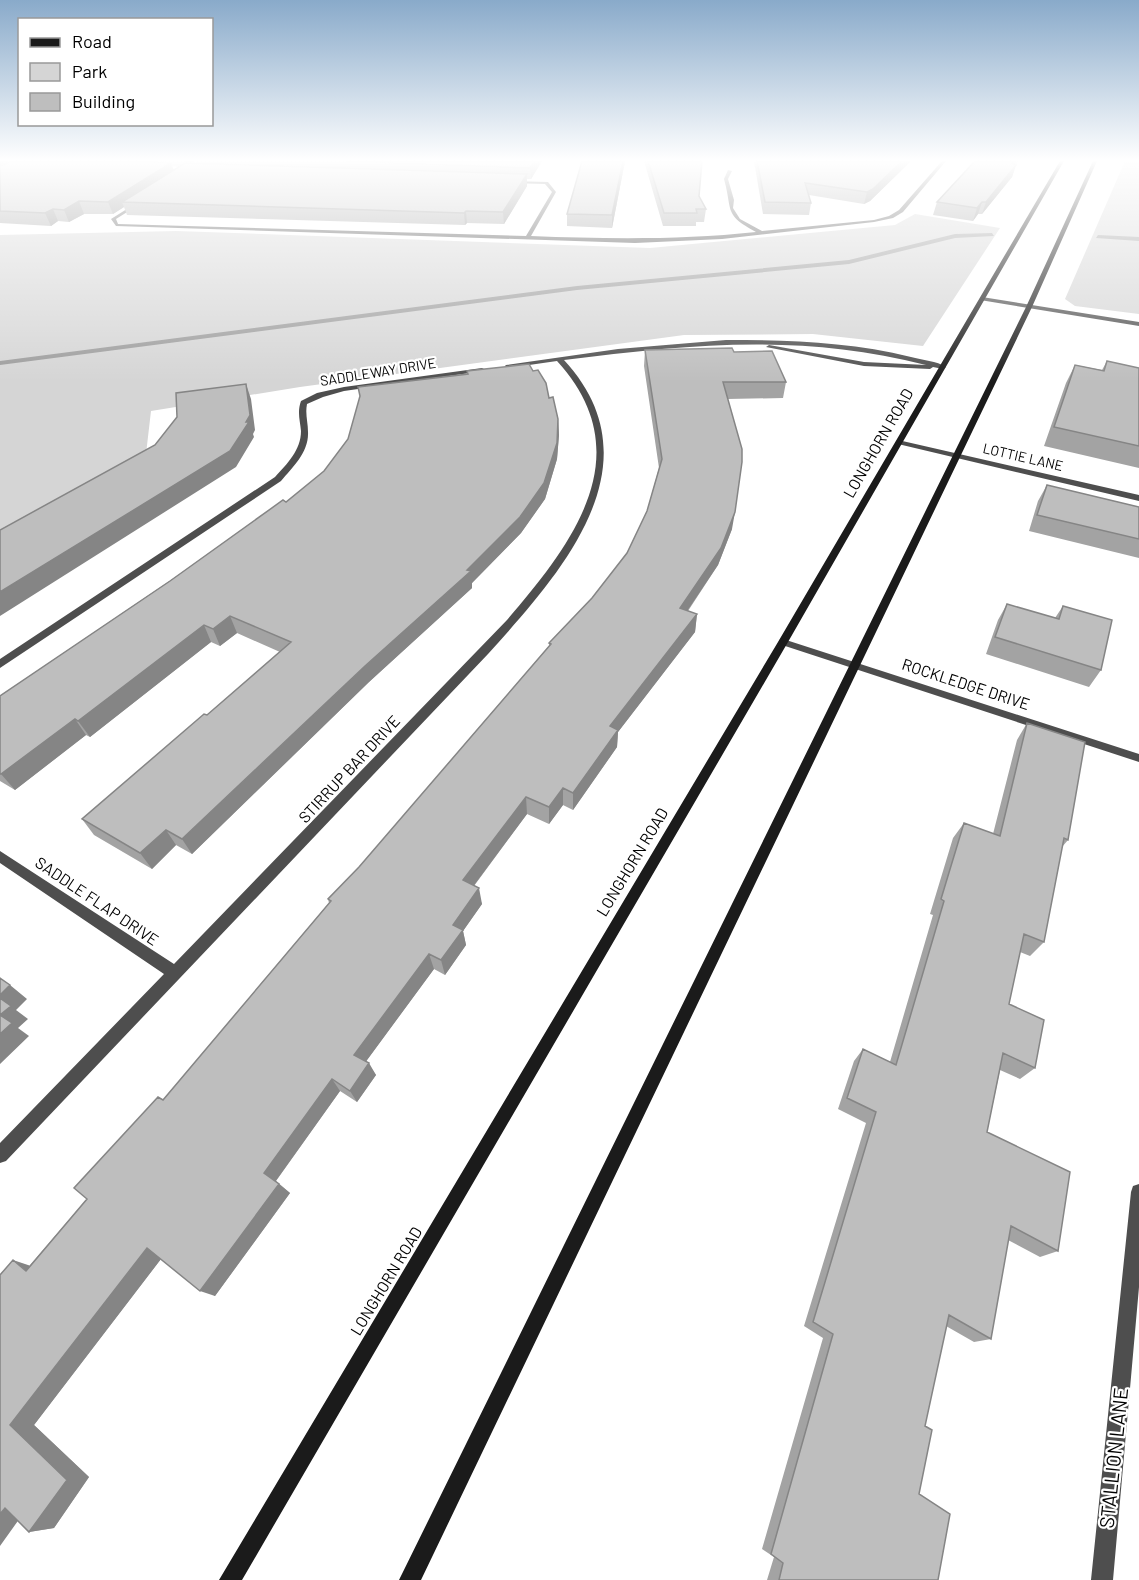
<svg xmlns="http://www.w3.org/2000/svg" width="1139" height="1580" viewBox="0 0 1139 1580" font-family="Barlow,sans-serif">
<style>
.green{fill:#d5d5d5}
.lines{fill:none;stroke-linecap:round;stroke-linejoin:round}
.stream{fill:#9c9c9c;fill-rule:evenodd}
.minor{fill:#4e4e4e;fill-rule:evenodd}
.tertiary{fill:#4e4e4e;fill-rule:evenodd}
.secondary{fill:#1b1b1b;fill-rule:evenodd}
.wall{fill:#a3a3a3;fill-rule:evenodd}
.shaded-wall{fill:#858585}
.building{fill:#bebebe;stroke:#858585;stroke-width:1.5}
.labels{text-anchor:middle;stroke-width:4.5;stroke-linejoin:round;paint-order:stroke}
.far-street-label{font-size:14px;fill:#000;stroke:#fff}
.street-label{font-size:16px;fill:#000;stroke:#fff}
.near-street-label{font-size:20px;fill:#000;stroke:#fff}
</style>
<rect width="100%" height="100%" fill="#fff"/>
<path class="green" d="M 1125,161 L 1139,161 L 1139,314 L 1075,306 L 1065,299 Z
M 915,214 L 1000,228 L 923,346 L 813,334 L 684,335 L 300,387 L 151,411 L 146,454 L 0,538 L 0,235 L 176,231 L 650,248 L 895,225 Z"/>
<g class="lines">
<path class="stream" d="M 992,233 L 994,236 L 955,238 L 849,264 L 577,290 L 0,365 L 0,361 L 577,286 L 849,260 L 955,234 Z
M 1098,235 L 1139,237 L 1139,241 L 1096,238 Z"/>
<path class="minor" d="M 942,161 L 946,161 L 903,212 L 893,218 L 874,222 L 722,239 L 635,243 L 116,226 L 111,219 L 138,202 L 140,204 L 116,219 L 118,224 L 526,236 L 552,192 L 545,184 L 509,183 L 511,181 L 548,182 L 556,192 L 531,236 C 607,239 681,240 756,232 C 723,214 733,211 724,179 L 728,170 L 732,171 L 728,179 L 734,200 L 733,208 L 740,219 L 762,231 L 874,220 L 889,216 L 899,210 Z
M 726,340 C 788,340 850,342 911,357 C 922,360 937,361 946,367 L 943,369 L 933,367 L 930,369 L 864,366 L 766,347 L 769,345 L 864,362 L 926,365 C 800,333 691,344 564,360 C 660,464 561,573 488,654 L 6,1161 L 0,1163 L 0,1143 L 164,974 L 0,863 L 0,851 L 174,964 L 507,620 C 573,543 642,454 557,361 L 508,368 L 505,366 L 506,365 L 618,349 Z
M 482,368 L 484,369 L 484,371 L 344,391 L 323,397 L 307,404 C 305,414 308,422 308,432 C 309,452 293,467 281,481 L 0,668 L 0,659 L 275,477 C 287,464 301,450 301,431 C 300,420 297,412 301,401 L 317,393 L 344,387 Z
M 898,440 L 1139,495 L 1139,501 L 898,444 Z
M 783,639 L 1139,754 L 1139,762 L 779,644 L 779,640 Z
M 1139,1184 L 1139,1287 L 1113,1580 L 1091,1580 L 1131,1192 L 1133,1186 Z"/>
<path class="tertiary" d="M 982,297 L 1139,322 L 1139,326 L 980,300 Z"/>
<path class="secondary" d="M 1060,161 L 1064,161 L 788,642 L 242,1580 L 219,1580 L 778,642 Z
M 1093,161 L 1097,161 L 1032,307 L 421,1580 L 399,1580 L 1026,307 Z"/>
</g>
<path class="wall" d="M 0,161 L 8,161 L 9,162 L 12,161 L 194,161 L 191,163 L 197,163 L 196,161 L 542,161 L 531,179 L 527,179 L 527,186 L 504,224 L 467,223 L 465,225 L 127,215 L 124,207 L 113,214 L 84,214 L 69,222 L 58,221 L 51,226 L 0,223 ZM 172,166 L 179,167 L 174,170 Z
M 582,161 L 625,161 L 612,228 L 567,226 L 567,214 Z
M 644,161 L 702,161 L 699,196 L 706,209 L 704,222 L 696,222 L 696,226 L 663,226 Z
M 754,161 L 911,161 L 870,201 L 864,204 L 809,195 L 811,203 L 809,215 L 763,214 Z
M 975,161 L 1018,161 L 1016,165 L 1012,177 L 982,214 L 978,214 L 973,221 L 933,215 L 937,202 Z
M 645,350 L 734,352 L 786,382 L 783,398 L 727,399 L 732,529 L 718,565 L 688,611 L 697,614 L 695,632 L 618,732 L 617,747 L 573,810 L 563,805 L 549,824 L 527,814 L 474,886 L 482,904 L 463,931 L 466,945 L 445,975 L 434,969 L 366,1061 L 376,1075 L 357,1102 L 340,1091 L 276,1181 L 290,1193 L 215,1296 L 161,1259 L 34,1425 L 89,1477 L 54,1528 L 29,1532 L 18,1521 L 30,1265 L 87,1199 L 163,1100 L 329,903 L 328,899 L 359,867 L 549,646 L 549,643 L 592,598 L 627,553 L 647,511 L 659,468 L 644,366 Z
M 1107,361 L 1139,368 L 1139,468 L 1044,446 L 1066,383 L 1075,365 L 1102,370 Z
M 467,371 L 549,398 L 558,419 L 559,435 L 557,459 L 545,499 L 521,533 L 472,583 L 472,588 L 369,682 L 192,854 L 176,845 L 152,869 L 94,835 L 82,819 L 207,715 L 280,652 L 237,633 L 220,646 L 211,642 L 90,737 L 86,735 L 15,790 L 0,781 L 0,696 L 286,502 L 467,374 Z
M 1047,485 L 1139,507 L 1139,558 L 1029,531 L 1038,501 Z
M 1007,604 L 1055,618 L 1063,606 L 1101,670 L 1089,687 L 986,654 L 998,620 Z
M 1027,723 L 1068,840 L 1062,847 L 1044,942 L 1030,956 L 1020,952 L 1009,1004 L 1035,1068 L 1020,1079 L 1000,1070 L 987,1132 L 1058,1251 L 1040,1257 L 1008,1240 L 991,1339 L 974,1342 L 946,1326 L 925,1426 L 919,1494 L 938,1580 L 767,1580 L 774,1557 L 762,1549 L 823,1338 L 804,1326 L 866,1123 L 838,1109 L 854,1061 L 863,1049 L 890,1062 L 933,915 L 930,914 L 953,838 L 964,823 L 993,834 L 1017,740 Z"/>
<path class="shaded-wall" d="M 0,161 L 8,161 L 11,168 L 0,173 Z
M 184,161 L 194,161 L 185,167 Z
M 534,161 L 542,161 L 531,179 L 530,168 Z
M 623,161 L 625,161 L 612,228 L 612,215 Z
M 902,161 L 911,161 L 870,201 L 864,204 L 867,192 Z
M 171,163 L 175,174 L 122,202 L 124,207 L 113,214 L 108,202 Z
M 1016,165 L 1012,177 L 982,214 L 986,202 Z
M 527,174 L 527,186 L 504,224 L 503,212 Z
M 79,201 L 84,214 L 69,222 L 64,210 Z
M 982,202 L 978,214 L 973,221 L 977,208 Z
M 53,209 L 58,221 L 51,226 L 45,213 Z
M 466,211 L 467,223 L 465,225 L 464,213 Z
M 246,384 L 251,399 L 255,430 L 253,434 L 254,437 L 236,467 L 0,616 L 0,592 L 246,422 Z
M 558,419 L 559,435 L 557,459 L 545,499 L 521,533 L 472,583 L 472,588 L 369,682 L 192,854 L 182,839 L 467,570 Z
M 735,512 L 732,529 L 718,565 L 677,626 L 680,608 Z
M 697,614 L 695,632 L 618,732 L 617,747 L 573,810 L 573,793 L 610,726 Z
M 230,616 L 237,633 L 220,646 L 213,629 Z
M 204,625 L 211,642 L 90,737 L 78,721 Z
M 75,719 L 86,735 L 15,790 L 1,774 Z
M 563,788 L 563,805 L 549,824 L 549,807 Z
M 526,797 L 527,814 L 466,896 L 463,880 Z
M 166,830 L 176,845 L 152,869 L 140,853 Z
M 479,888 L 482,904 L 463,931 L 466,945 L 445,975 L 441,960 L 453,925 Z
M 429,954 L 434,969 L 362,1067 L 354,1055 Z
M 10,985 L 27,999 L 16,1010 L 28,1019 L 18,1028 L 29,1036 L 0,1064 L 0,995 Z
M 369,1063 L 376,1075 L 357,1102 L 350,1091 Z
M 332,1079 L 340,1091 L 275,1182 L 264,1173 Z
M 279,1184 L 290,1193 L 215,1296 L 200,1291 Z
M 147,1248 L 164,1255 L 34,1425 L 89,1477 L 54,1528 L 29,1532 L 10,1425 Z
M 13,1260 L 34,1267 L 26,1271 Z
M 30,1504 L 0,1546 L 0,1514 L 5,1508 Z"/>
<path class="building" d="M 12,161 L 133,161 L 171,163 L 108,202 L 79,201 L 64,210 L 53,209 L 45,213 L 0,211 L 0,166 Z
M 346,161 L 534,161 L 530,168 Z
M 582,161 L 623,161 L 612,215 L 567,214 Z
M 648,161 L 702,161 L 699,196 L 706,209 L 696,209 L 697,213 L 664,213 Z
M 757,161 L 902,161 L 873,189 L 867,192 L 805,183 L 811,203 L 765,202 Z
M 975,161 L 1014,161 L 1012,163 L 1016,165 L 986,202 L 982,202 L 977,208 L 937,202 Z
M 185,163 L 527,174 L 503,212 L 466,211 L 464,213 L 122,202 Z
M 732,348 L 734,352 L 772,351 L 786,382 L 723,382 L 742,449 L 742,462 L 735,512 L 721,548 L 680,608 L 697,614 L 610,726 L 618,730 L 573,793 L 563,788 L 549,807 L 526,797 L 463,880 L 479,888 L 453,925 L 463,930 L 441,960 L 429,954 L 354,1055 L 369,1063 L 350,1091 L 332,1079 L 264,1173 L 279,1184 L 200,1291 L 147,1248 L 10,1425 L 67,1480 L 29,1532 L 5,1508 L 0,1514 L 0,1275 L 13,1260 L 26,1271 L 87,1199 L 74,1188 L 158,1097 L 163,1100 L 331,901 L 328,899 L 359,867 L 551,644 L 549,643 L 592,598 L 627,553 L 647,511 L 662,459 L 645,350 Z
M 1107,361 L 1139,368 L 1139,446 L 1054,427 L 1075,365 L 1104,371 Z
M 529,364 L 533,371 L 538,370 L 546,383 L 549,398 L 553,397 L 558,419 L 557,443 L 544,483 L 520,517 L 467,570 L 471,571 L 365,666 L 182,839 L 166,830 L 140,853 L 82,819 L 204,714 L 207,715 L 291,642 L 230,616 L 213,629 L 204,625 L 78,721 L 75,719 L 1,774 L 0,774 L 0,696 L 170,581 L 283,500 L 286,502 L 324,471 L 348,439 L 360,396 L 358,387 L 468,374 L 467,371 Z
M 246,384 L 250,415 L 246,422 L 249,422 L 230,451 L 0,592 L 0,530 L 155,445 L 177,417 L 176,393 Z
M 1047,485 L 1139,507 L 1139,539 L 1037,515 Z
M 1007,604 L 1059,619 L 1063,606 L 1112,620 L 1101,670 L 995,637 Z
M 1027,723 L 1085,742 L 1068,840 L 1064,838 L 1044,942 L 1024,934 L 1009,1004 L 1044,1020 L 1035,1068 L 1003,1053 L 987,1132 L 1070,1172 L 1058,1251 L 1011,1226 L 991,1339 L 949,1315 L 925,1426 L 932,1430 L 919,1494 L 950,1514 L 938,1580 L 779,1580 L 783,1563 L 771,1554 L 833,1334 L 813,1322 L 876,1112 L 847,1098 L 863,1049 L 896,1065 L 944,901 L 941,899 L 964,823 L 1000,836 Z
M 0,978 L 10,985 L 0,995 Z
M 0,998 L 11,1006 L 0,1015 L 12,1023 L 0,1034 Z"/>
<linearGradient id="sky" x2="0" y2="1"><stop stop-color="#89aaca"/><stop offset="0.42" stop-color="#fff"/><stop offset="1" stop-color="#fff" stop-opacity="0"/></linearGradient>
<rect width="1139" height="382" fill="url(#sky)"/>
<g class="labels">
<g class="far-street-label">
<text transform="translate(378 372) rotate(-9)" y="5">SADDLEWAY DRIVE</text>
<text transform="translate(1023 457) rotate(13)" y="5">LOTTIE LANE</text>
</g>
<g class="street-label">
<text transform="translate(878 443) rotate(-60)" y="6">LONGHORN ROAD</text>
<text transform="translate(966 684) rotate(18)" y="6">ROCKLEDGE DRIVE</text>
<text transform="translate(349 769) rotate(-47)" y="6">STIRRUP BAR DRIVE</text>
<text transform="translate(632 862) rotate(-59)" y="6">LONGHORN ROAD</text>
<text transform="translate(97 901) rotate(34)" y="6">SADDLE FLAP DRIVE</text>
<text transform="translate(386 1281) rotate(-59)" y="6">LONGHORN ROAD</text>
</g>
<g class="near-street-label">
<text transform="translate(1114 1458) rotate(-84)" y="7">STALLION LANE</text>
</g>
</g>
<rect x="18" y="18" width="195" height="108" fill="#ffffff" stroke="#999999" stroke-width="1.5"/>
<rect x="30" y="38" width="30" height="9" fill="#1b1b1b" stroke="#999999" stroke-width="1.5"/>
<text x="72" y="48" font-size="18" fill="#000000">Road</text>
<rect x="30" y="63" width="30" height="18" fill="#d5d5d5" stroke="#999999" stroke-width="1.5"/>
<text x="72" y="78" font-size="18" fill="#000000">Park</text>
<rect x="30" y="93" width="30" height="18" fill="#bebebe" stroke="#999999" stroke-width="1.5"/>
<text x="72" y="108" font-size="18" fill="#000000">Building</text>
</svg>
